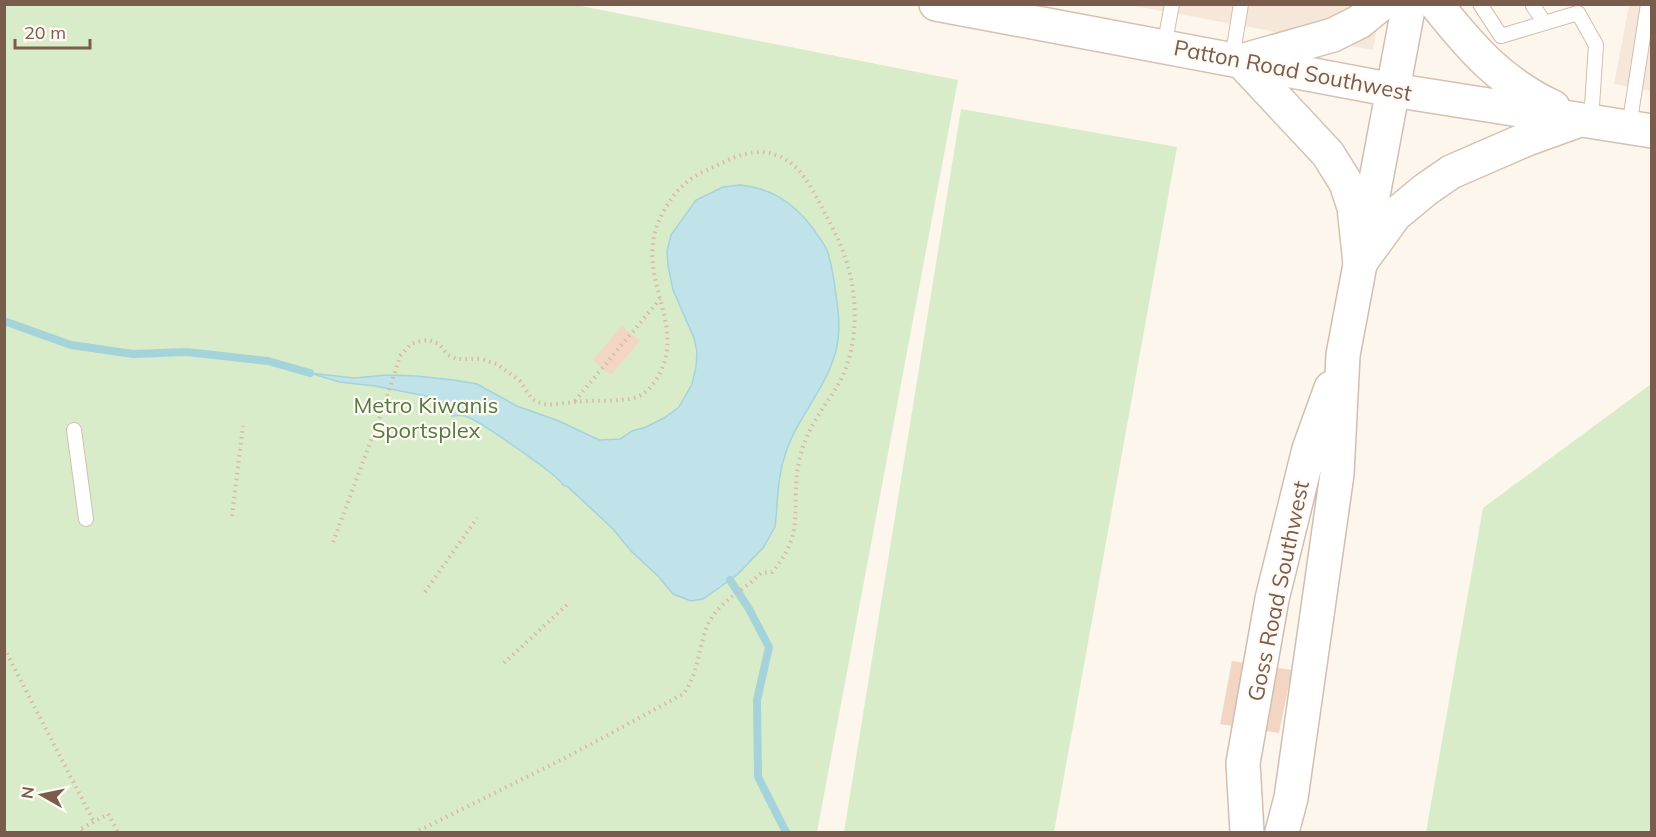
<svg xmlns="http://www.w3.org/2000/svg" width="1656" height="837" viewBox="0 0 1656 837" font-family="Mulish,sans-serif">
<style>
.residential{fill:#f5e8da}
.green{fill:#d8ecc9}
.water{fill:#bfe3e8;stroke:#a5d3da;stroke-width:1.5}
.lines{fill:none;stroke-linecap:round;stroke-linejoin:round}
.stream{stroke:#a5d3da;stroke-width:8}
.building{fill:#f3d5c3}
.service-casing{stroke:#d1beb0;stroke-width:16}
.tertiary-casing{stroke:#d1beb0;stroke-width:36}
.secondary-casing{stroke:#d6c0b0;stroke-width:36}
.path{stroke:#d9b8a5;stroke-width:4;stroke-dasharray:1.5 4.5;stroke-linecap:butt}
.service{stroke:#fff;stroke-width:14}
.tertiary{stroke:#fff;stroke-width:33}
.secondary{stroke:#fff;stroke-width:33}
.labels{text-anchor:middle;stroke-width:4.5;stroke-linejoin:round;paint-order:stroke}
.street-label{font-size:22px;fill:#7a5c4d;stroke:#fffaf3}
.park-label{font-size:22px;fill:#537a41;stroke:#fffaf3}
</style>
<rect width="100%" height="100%" fill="#fdf6ec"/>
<path class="residential" d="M 1129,5 L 1381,5 L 1373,50 Z
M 1629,5 L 1651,5 L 1651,91 L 1614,84 Z"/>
<path class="green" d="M 5,5 L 576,5 L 958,80 L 817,832 L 5,832 Z
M 961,109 L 1177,147 L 1054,832 L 844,832 Z
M 1651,384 L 1651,832 L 1426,832 L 1483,508 Z"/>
<path class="water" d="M 740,185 C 772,188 793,203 812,227 C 817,234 823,242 827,250 C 832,264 834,280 836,295 C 839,314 841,334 835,354 C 825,390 796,419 785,455 C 777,479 778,503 775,527 L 763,548 L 737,575 L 703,599 L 691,601 L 673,594 L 658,576 L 631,551 L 613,529 L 568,487 L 563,485 C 559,476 479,420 465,416 C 461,415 456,416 452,416 L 454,413 L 453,409 L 431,397 L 375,386 L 339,382 L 310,373 L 354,378 L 387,375 L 416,376 L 454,380 L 477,384 L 517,406 L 559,421 L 599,440 L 620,439 L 632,431 L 646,427 L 664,418 L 679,407 L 692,384 L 696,367 L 697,352 L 694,338 L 673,290 L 668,266 L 667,251 L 671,235 L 696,200 L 723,187 Z"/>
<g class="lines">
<path class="stream" d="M 4,321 L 71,345 L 133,354 L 187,352 L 268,361 L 310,373
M 730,580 L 749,609 L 769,647 L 757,700 L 758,777 L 786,832"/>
</g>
<path class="building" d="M 622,326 L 640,341 L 611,375 L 593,360 Z
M 1232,661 L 1292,670 L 1279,733 L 1220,724 Z"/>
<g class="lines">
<g class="service-casing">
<path id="service" d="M 1480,4 L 1501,36 L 1578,13 L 1596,45 L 1591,121
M 1533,6 L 1545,23
M 1164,47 L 1172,4
M 1232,59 L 1241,4
M 1629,127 L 1648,4
M 74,430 L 86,519"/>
</g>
<g class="tertiary-casing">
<path id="tertiary" d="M 1247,832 L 1243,763 L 1272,599 L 1309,449 L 1331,388
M 1282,832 L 1291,798 L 1337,474 L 1343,355 L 1409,4"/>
</g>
<g class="secondary-casing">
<path id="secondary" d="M 936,4 L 1393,90 L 1652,131
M 1436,4 C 1471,48 1501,83 1553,107
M 1360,263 L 1354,207 L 1346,183 L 1328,154 L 1241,61 L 1333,35 L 1359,22 L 1381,4
M 1360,263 L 1395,215 L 1425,190 L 1451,172 L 1527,139 L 1577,121"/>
</g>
<path class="path" d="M 575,401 L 660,299
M 232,516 L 243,426
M 333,542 L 384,406 L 400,356 L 411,344 L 420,341 L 429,340 L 439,344 L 448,355 L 456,359 L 481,359 L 497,364 L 520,381 L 532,399 L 542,404 C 557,406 572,401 587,401 C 604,400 621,402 637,397 C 647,393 654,384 659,375 C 689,319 627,272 665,209 C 675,191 688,178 707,170 C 729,160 751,146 776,155 C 798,162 810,185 820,204 C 829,221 839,239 845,257 C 860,300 859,355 833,393 C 818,415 805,434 799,461 C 790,506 807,533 772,572 L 761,573 C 744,591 720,600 708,624 C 698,647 699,674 683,694 L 567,757 L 416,832
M 425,592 L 477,518
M 4,648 L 94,822
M 504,663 L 570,602
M 81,832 L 79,830 L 108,814 L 118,832"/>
<use href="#service" class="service"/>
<use href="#tertiary" class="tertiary"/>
<use href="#secondary" class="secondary"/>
</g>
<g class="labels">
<g class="street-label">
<text transform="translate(1293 70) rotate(11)" y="8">Patton Road Southwest</text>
<text transform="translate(1278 591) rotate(-78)" y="8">Goss Road Southwest</text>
</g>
<g class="park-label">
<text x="426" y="413">Metro Kiwanis<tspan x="426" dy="25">Sportsplex</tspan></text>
</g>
</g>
<rect width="1656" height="837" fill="none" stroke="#7a5c4d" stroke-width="12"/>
<g transform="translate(42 795) rotate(279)" stroke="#fffaf3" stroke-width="4.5" paint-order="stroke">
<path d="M0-4.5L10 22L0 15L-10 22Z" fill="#7a5c4d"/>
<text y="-9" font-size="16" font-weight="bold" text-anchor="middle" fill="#7a5c4d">N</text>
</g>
<path d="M15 39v9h75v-9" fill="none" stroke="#7a5c4d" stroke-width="3"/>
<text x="24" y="39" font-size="18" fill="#7a5c4d" stroke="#fffaf3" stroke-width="4.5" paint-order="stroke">20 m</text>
</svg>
